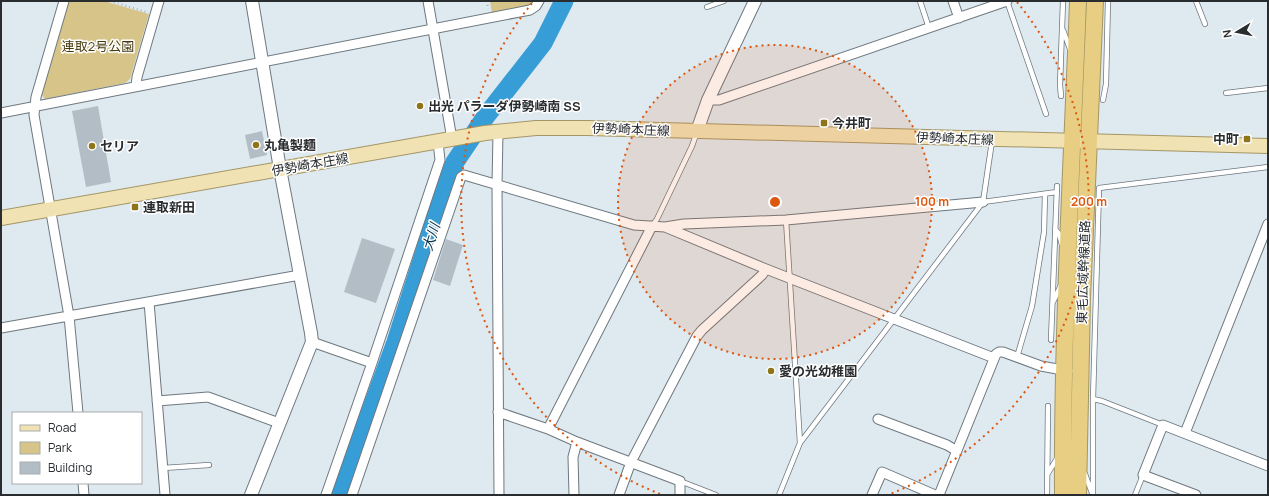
<svg xmlns="http://www.w3.org/2000/svg" width="1269" height="496" viewBox="0 0 1269 496" font-family="Manrope,'Noto Sans JP',sans-serif">
<style>
.green{fill:#d7c488}
.lines{fill:none;stroke-linecap:round;stroke-linejoin:round}
.river{stroke:#379dd6;stroke-width:19}
.building{fill:#b3bdc5}
.lane-casing{stroke:#6e787f;stroke-width:6}
.street-casing{stroke:#6e787f;stroke-width:11}
.secondary-casing{stroke:#6e787f;stroke-width:14}
.primary-casing{stroke:#a49665;stroke-width:16}
.highway-casing{stroke:#a49665;stroke-width:18}
.path{stroke:#a5adb3;stroke-width:2;stroke-dasharray:1 3;stroke-linecap:butt}
.lane{stroke:#fff;stroke-width:4.5}
.street{stroke:#fff;stroke-width:9}
.secondary{stroke:#fff;stroke-width:12}
.primary{stroke:#f1e2b4;stroke-width:14}
.highway{stroke:#e7ce82;stroke-width:16}
.ring{fill:none;stroke:#de570e;stroke-width:2;stroke-dasharray:2 4}
.poi-dot{fill:#8f751a;stroke:#fff;stroke-width:1.5}
.labels{text-anchor:middle;stroke-width:3;stroke-linejoin:round;paint-order:stroke}
.park-label{font-size:13px;fill:#45380d;stroke:#fff}
.poi-label{font-size:13px;font-weight:bold;fill:#292d30;stroke:#fff;text-anchor:start}
.street-label{font-size:13px;fill:#292d30;stroke:#fff}
.water-label{font-size:14px;font-style:italic;fill:#07334a;stroke:#fff}
.centre{fill:#de570e;stroke:#fff;stroke-width:2}
.ring-label{font-size:12px;text-anchor:middle;font-weight:bold;fill:#de570e;stroke:#fff;stroke-width:3;stroke-linejoin:round;paint-order:stroke}
</style>
<rect width="100%" height="100%" fill="#dee9f0"/>
<path class="green" d="M 68,1 L 104,1 L 149,14 L 130,79 L 125,83 L 45,99 L 41,94 Z
M 490,1 L 534,1 L 529,6 L 492,13 Z"/>
<g class="lines">
<path class="river" d="M 340,495 L 396,342 L 440,204 L 455,162 L 486,116 L 543,43 L 564,1"/>
</g>
<path class="building" d="M 98,106 L 111,182 L 86,187 L 72,111 Z
M 262,131 L 267,155 L 250,159 L 245,135 Z
M 362,238 L 395,249 L 376,303 L 344,292 Z
M 446,239 L 463,245 L 450,286 L 433,280 Z"/>
<g class="lines">
<g class="lane-casing">
<path id="lane" d="M 920,1 L 929,28
M 1007,1 L 1046,114
M 1196,1 L 1205,24
M 707,7 L 724,1
M 1063,30 L 1070,49
M 1226,93 L 1268,88
M 1061,96 L 1060,85 L 1063,1
M 1103,100 L 1106,84 L 1108,1
M 983,202 L 1057,192
M 786,220 L 800,443
M 652,226 L 657,219 L 692,146 L 697,132
M 1055,229 L 1059,234 L 1062,245
M 1053,302 L 1061,285
M 1051,340 L 1057,186
M 1017,357 L 1032,306 L 1044,232 L 1045,194
M 1093,399 L 1102,401 L 1163,425
M 163,468 L 209,465
M 1048,473 L 1058,457
M 1085,474 L 1092,493
M 680,481 L 716,495
M 779,495 L 800,443 L 983,202 L 992,141
M 1047,495 L 1048,406
M 1093,495 L 1093,399 L 1099,188 L 1268,167
M 1135,495 L 1143,475"/>
</g>
<g class="street-casing">
<path id="street" d="M 64,1 L 36,97 L 34,115 L 69,316 L 78,413
M 428,1 L 452,139
M 953,1 L 959,18
M 136,86 L 137,77 L 159,1
M 708,100 L 719,100 L 1007,1
M 1,113 L 530,10 L 536,6 L 539,1
M 498,132 L 497,186 L 499,495
M 665,227 L 766,269 L 994,358
M 149,302 L 165,495
M 1,328 L 300,275
M 312,342 L 372,363 L 326,495
M 372,363 L 440,160 L 438,142
M 157,401 L 208,397 L 279,423
M 498,412 L 548,429 L 577,442 L 680,481 L 680,495
M 878,419 L 947,445 L 957,451
M 548,429 L 652,226
M 1185,433 L 1268,224
M 83,483 L 84,495
M 352,495 L 461,177 L 464,175 L 634,225 L 665,227 L 684,224 L 786,220 L 983,202
M 574,495 L 573,457 L 577,442
M 619,495 L 631,462 L 697,336 L 702,330 L 762,275 L 766,269
M 872,495 L 882,472 L 935,495
M 939,495 L 996,354 L 999,352 L 1003,352 L 1041,366 L 1068,371
M 1196,495 L 1143,475 L 1163,425 L 1268,466"/>
</g>
<g class="secondary-casing">
<path id="secondary" d="M 697,131 L 708,100 L 755,1
M 251,495 L 312,342 L 311,333 L 280,169 L 252,1"/>
</g>
<g class="primary-casing">
<path id="primary" d="M 1,218 L 485,133 L 536,128 L 588,128 L 1268,146"/>
</g>
<g class="highway-casing">
<path id="highway" d="M 1063,495 C 1062,330 1072,166 1078,1
M 1078,495 L 1082,299 L 1095,1"/>
</g>
<path class="path" d="M 110,1 L 146,12
M 487,1 L 488,9"/>
<use href="#lane" class="lane"/>
<use href="#street" class="street"/>
<use href="#secondary" class="secondary"/>
<use href="#primary" class="primary"/>
<use href="#highway" class="highway"/>
</g>
<circle cx="775" cy="202" r="157" fill="#de570e" fill-opacity=".12"/>
<g class="ring">
<circle cx="775" cy="202" r="157"/>
<path d="M660 494A314 314 0 0 1 533 2M1017 2A314 314 0 0 1 890 494"/>
</g>
<g class="poi-dot">
<circle cx="420" cy="106" r="4"/>
<rect x="820" y="119" width="8" height="8" rx="2"/>
<rect x="1243" y="135" width="8" height="8" rx="2"/>
<circle cx="256" cy="145" r="4"/>
<circle cx="92" cy="146" r="4"/>
<rect x="131" y="203" width="8" height="8" rx="2"/>
<circle cx="771" cy="371" r="4"/>
</g>
<g class="labels">
<g class="park-label">
<text x="98" y="51">連取2号公園</text>
</g>
<g class="poi-label">
<text x="428" y="111">出光 パラーダ伊勢崎南 SS</text>
<text x="832" y="128">今井町</text>
<text x="1239" y="144" text-anchor="end">中町</text>
<text x="264" y="150">丸亀製麺</text>
<text x="100" y="151">セリア</text>
<text x="143" y="212">連取新田</text>
<text x="779" y="376">愛の光幼稚園</text>
</g>
<g class="street-label">
<text transform="translate(631 129) rotate(2)" y="5">伊勢崎本庄線</text>
<text transform="translate(955 138) rotate(2)" y="5">伊勢崎本庄線</text>
<text transform="translate(310 164) rotate(-10)" y="5">伊勢崎本庄線</text>
<text transform="translate(1083 272) rotate(-88)" y="5">東毛広域幹線道路</text>
</g>
<g class="water-label">
<text transform="translate(431 237) rotate(-72)" y="5">大川</text>
</g>
</g>
<circle cx="775" cy="202" r="6" class="centre"/>
<g class="ring-label">
<text x="932" y="206">100 m</text>
<text x="1089" y="206">200 m</text>
</g>
<rect width="1269" height="496" fill="none" stroke="#292d30" stroke-width="4"/>
<rect x="12" y="412" width="130" height="72" fill="#ffffff" stroke="#a9abac"/>
<rect x="20" y="425" width="20" height="6" fill="#f1e2b4" stroke="#a9abac"/>
<text x="48" y="432" font-size="12" fill="#292d30">Road</text>
<rect x="20" y="442" width="20" height="12" fill="#d7c488" stroke="#a9abac"/>
<text x="48" y="452" font-size="12" fill="#292d30">Park</text>
<rect x="20" y="462" width="20" height="12" fill="#b3bdc5" stroke="#a9abac"/>
<text x="48" y="472" font-size="12" fill="#292d30">Building</text>
<g transform="translate(1237 32) rotate(260)" stroke="#ffffff" stroke-width="3" paint-order="stroke">
<path d="M0-3L7 15L0 10L-7 15Z" fill="#292d30"/>
<text y="-6" font-size="11" font-weight="bold" text-anchor="middle" fill="#292d30">N</text>
</g>
</svg>
